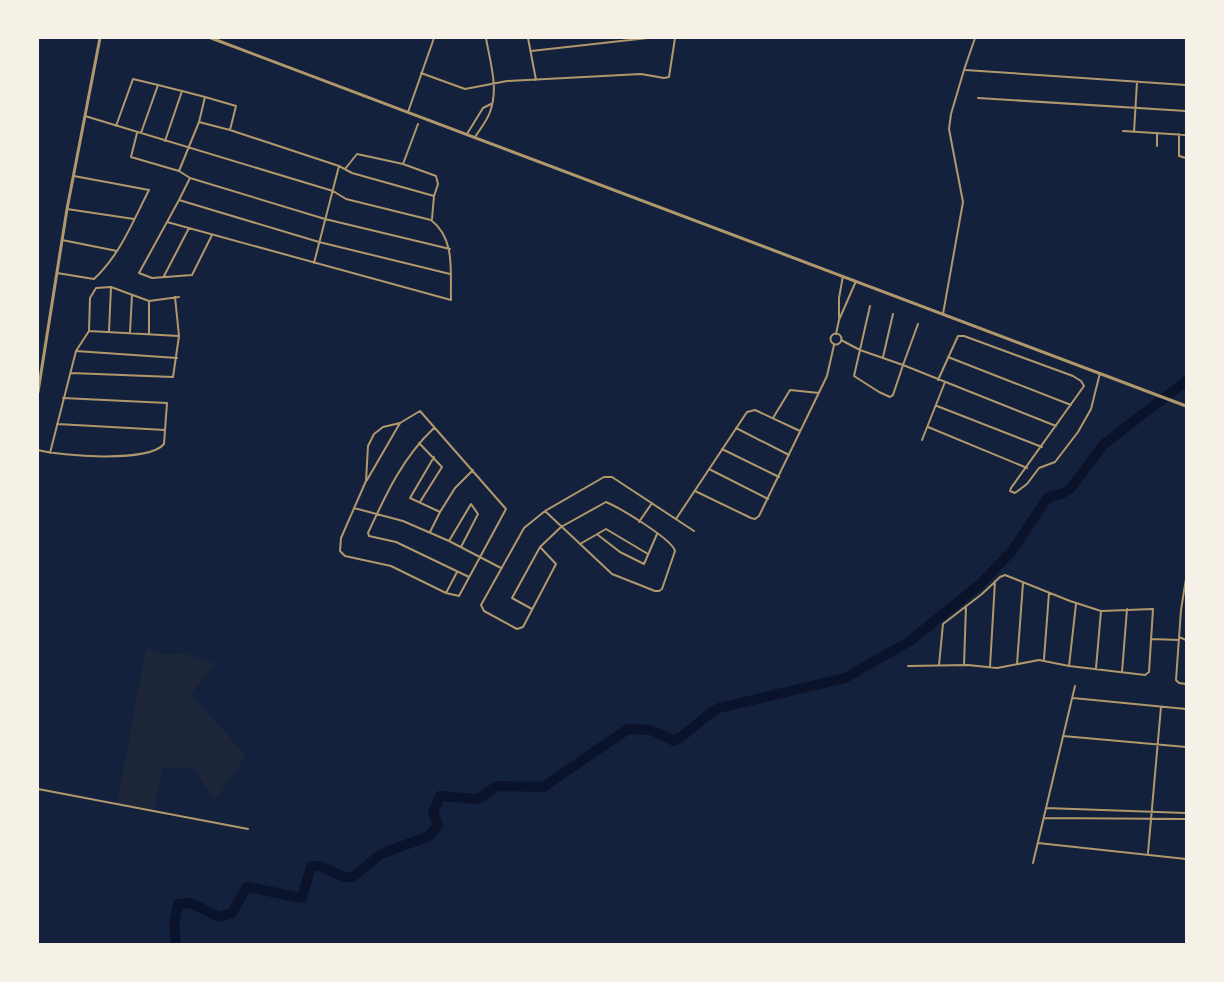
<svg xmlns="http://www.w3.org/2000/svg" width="1224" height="982" viewBox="0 0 1224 982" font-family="'DM Sans',sans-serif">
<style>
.green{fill:#1d2539}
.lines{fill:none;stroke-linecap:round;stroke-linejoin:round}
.river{stroke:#0b132b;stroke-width:10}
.minor{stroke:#b1986c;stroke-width:2}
.tertiary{stroke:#b1986c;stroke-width:3}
</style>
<rect width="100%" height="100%" fill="#14213d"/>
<path class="green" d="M 146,648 L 164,654 L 186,653 L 215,664 L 191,694 L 246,756 L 214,802 L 195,768 L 162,767 L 154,812 L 117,804 Z"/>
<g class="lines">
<path class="river" d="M 176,944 L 174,924 L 178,904 L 191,903 L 219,917 L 232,913 L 247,887 L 302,898 L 311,866 L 320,866 L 344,877 L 353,877 L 381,854 L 429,836 L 438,825 L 433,813 L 440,796 L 478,799 L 497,786 L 543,787 L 628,729 L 651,730 L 674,741 C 692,732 701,717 719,708 L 845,678 L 910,641 L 979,585 L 1012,551 L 1046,500 L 1051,496 L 1061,494 L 1070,489 L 1104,444 L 1186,381"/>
<path class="minor" d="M 528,38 L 536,80
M 531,51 L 648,38
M 965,70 L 1186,85
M 421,73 L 465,89 L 507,81 L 641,74 L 664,78 L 669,77 L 675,38
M 158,85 L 182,91 L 165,141
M 182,91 L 205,97 L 199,122 L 179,171 L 190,178
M 978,98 L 1186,111
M 408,112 L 434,38
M 85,116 L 333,191 L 346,199 L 431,220 C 456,239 450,273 451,300 L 167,222 L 139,273 L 152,278 L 192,275 L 212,235
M 199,122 L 230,130 L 236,106 L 205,97
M 116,126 L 133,79 L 158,85 L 141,133
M 230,130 L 339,166 L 314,263
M 1123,131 L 1186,135
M 1134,132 L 1137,82
M 137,133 L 131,157 L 179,171
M 1157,133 L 1157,146
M 467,134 L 483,108 L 491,104
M 1179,134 L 1179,156 L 1186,158
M 475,137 C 480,129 487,121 490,112 C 499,88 490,62 486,38
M 403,164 L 418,124
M 339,166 L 352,173 L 434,196 L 432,219
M 345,169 L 357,154 L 403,164 L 436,176 L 438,184 L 434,196
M 179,200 L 190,178 L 325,219 L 450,249
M 67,209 L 134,219
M 167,222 L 179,200 L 319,242 L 450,274
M 62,240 L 117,251
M 57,273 L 94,279 C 120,255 133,221 149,190 L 74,176
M 164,276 L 189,228
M 943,314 L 963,202 L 949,129 L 951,114 L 964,70 L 975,38
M 839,318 L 839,298 L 843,276
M 918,324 L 903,365 L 1056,426
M 89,331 L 179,336
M 109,331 L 111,287
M 130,332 L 132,295
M 149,333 L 149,301
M830.5 339a5.5 5.5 0 1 1 11 0a5.5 5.5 0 1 1-11 0Z
M 836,334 L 839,320 L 856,281
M 841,340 L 860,350 L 903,365 L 893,395 L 890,397 L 879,392 L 854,376 L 870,306
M 76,351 L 177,358
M 883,357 L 893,314
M 948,357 L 1071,405
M 71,373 L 173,377 L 179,336 L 175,297
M 938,380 L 958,336 L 964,336 L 1073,376 L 1081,381 L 1084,386 L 1011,488 L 1010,491 L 1015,493 L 1027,484 L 1039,468 L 1055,462 L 1078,432 L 1091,409 L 1100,373
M 937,406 L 1042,447
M 420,411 L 506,509 L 459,596 L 446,593 L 391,566 L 345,556 L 340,551 L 341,538 L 366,481 L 368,446 L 374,434 L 383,427 L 400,423 Z
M 773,418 L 790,390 L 819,393
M 57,424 L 165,430
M 928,427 L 1027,468
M 434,428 C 403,457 386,494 368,533 L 369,536 L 396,542 L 469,577
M 736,428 L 789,455
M 922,440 L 945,382
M 419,443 L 442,467 L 420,502
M 722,449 L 779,477
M 38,450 C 61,456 148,463 164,444 L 167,403 L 63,398
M 50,453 L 76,351 L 89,331 L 90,298 L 96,288 L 111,287 L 149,301 L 179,297
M 709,469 L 768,499
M 367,480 L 400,423
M 695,491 L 751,518 L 755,519 L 759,516 L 827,376 L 834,345
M 354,508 L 403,521 L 449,541 L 501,568
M 440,512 L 455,488 L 473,470
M 676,519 L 747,412 L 755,410 L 800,431
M 639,522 L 652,503
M 430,532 L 440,512 L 410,498 L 434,457
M 598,535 L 620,552 L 644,564 L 657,534
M 449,541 L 471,504 L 478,514 L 461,547
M 580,544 L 606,529 L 648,554
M 540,547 L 556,564 L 523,627 L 517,629 L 484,611 L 481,605 L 524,528 L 545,511 L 604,477 L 612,477 L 694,531
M 1186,579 L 1181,610 L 1176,680 L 1179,683 L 1186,684
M 446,593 L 457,572
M 532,609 L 512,598 L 540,547 L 561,527 L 606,502 C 620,508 672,539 675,551 L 662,589 L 659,591 L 655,591 L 612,574 L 545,511
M 1179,637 L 1186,640
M 1152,639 L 1179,640
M 1044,659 L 1049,593
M 1017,664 L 1023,583
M 964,665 L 966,606
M 908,666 L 968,665 L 997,668 L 1039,660 L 1069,666 L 1145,675 L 1149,672 L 1153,609 L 1101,611 L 1070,601 L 1005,575 L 1000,577 L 982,594 L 943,624 L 939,665
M 1069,666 L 1076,604
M 990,667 L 995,581
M 1096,668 L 1101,611
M 1122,672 L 1127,609
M 1073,698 L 1186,709
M 1063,736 L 1186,747
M 38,789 L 248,829
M 1046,808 L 1186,813
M 1044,818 L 1186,819
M 1038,843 L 1186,859
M 1148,853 L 1161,707
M 1033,863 L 1075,686"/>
<path class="tertiary" d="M 211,38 L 1186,406
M 38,392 L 67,209 L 100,38"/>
</g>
<rect width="1224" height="982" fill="none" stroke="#f6f1e7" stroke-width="78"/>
</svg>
